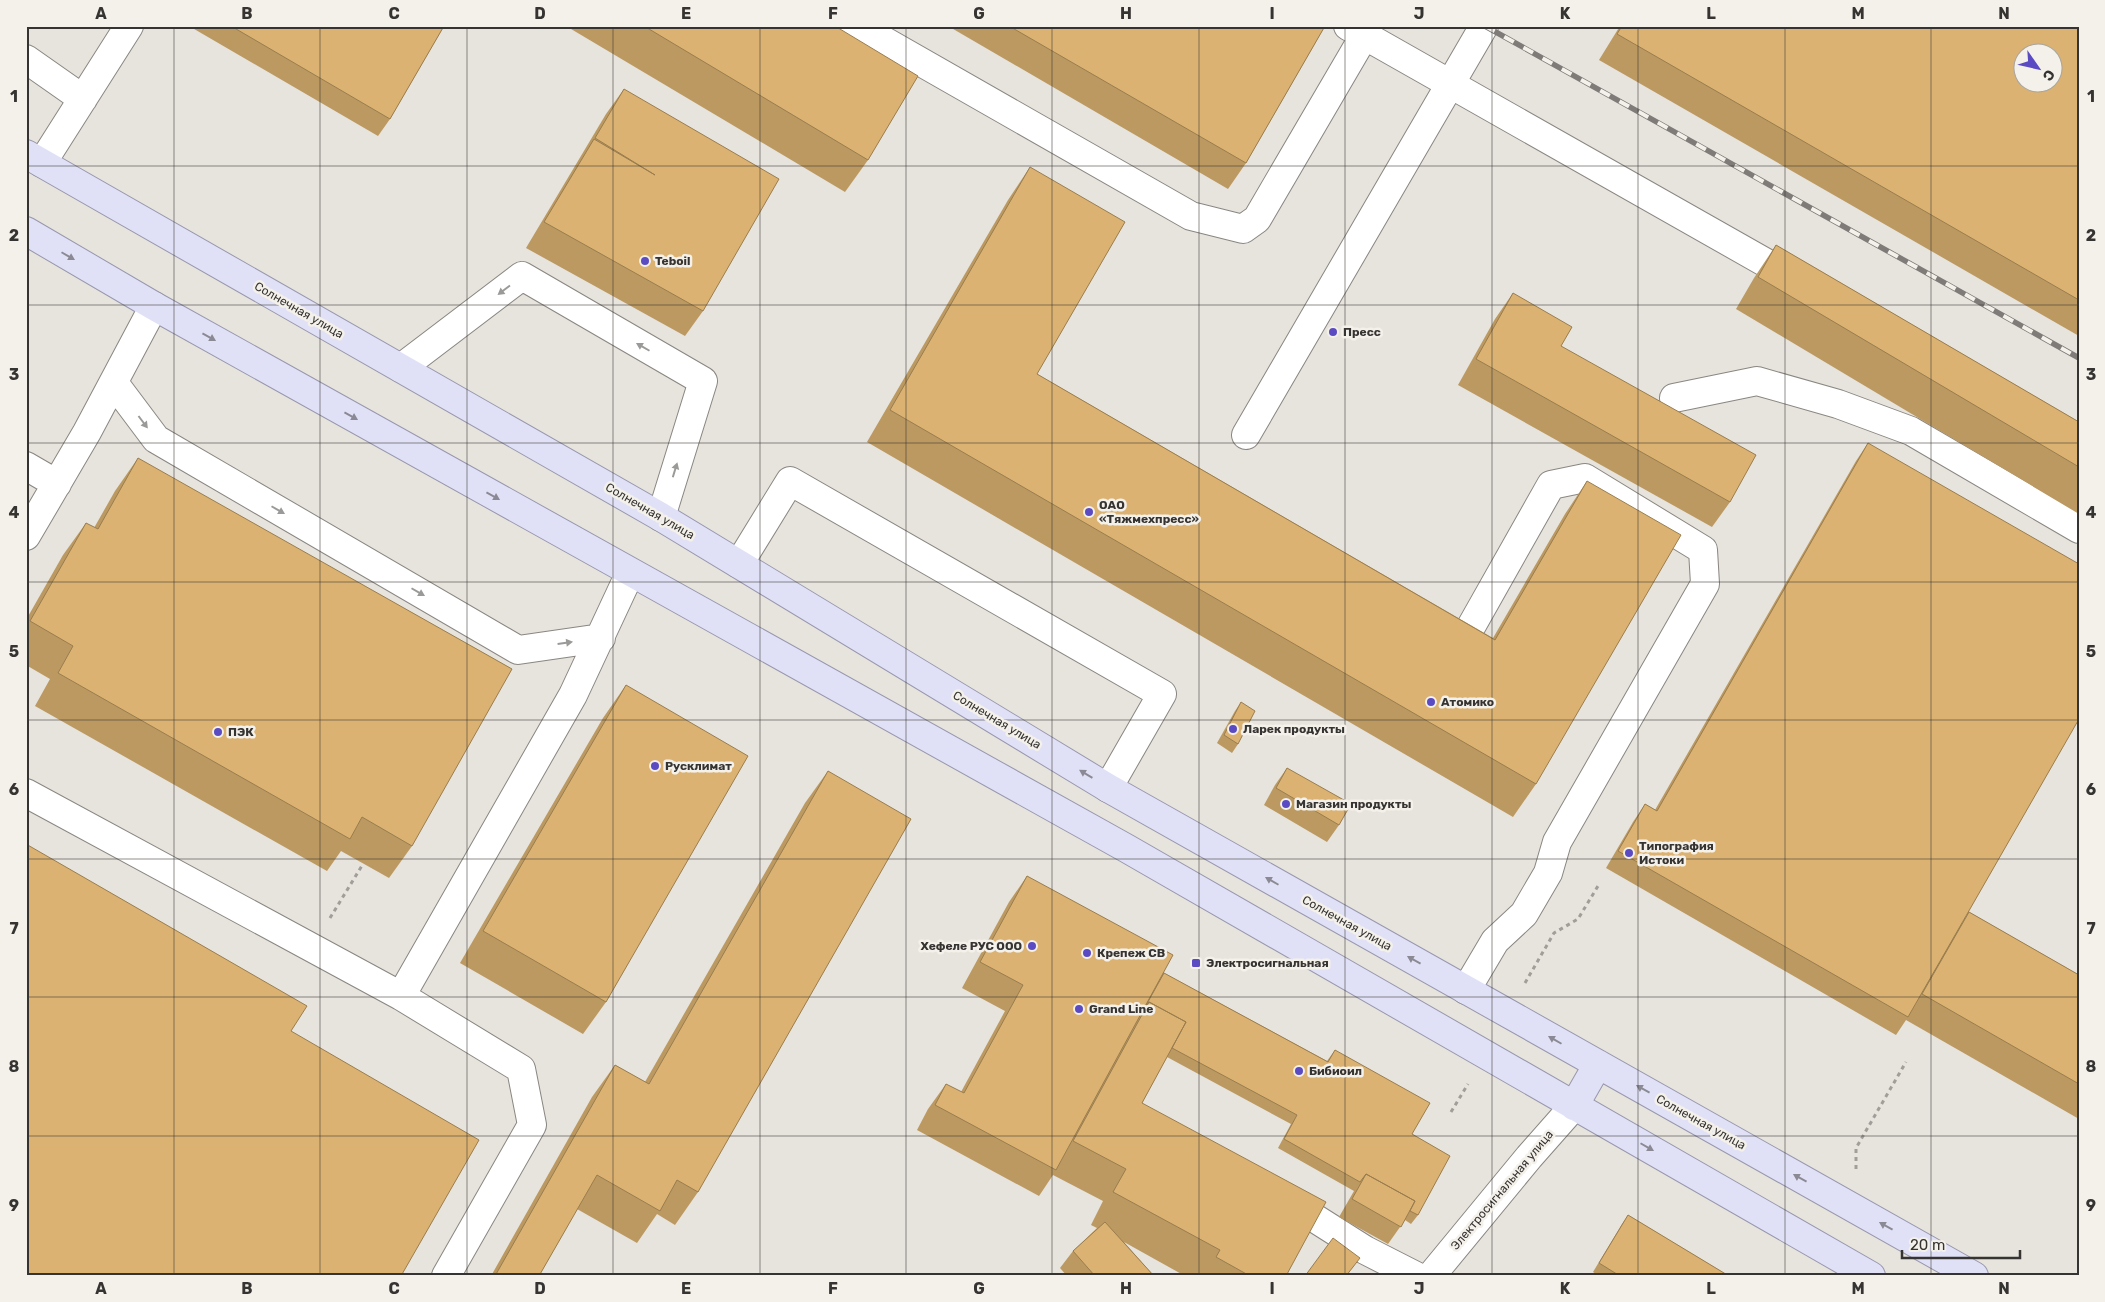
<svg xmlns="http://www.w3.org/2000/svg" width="2105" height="1302" viewBox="0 0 2105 1302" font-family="Rubik,sans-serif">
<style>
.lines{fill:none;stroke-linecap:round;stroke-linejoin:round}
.minor-casing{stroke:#8a8681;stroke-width:30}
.major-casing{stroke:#9797ae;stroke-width:30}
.path{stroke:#a19d99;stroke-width:3;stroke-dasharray:4 4;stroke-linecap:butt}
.minor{stroke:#fff;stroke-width:28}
.major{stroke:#e0e1f7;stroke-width:28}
.rail-casing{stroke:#7e7b78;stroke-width:5.5}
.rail{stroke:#f4f0ea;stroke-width:4;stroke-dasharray:11;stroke-linecap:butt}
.wall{fill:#bc9961}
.building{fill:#dbb271;stroke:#997d4f;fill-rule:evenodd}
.oneway{fill:#8b8a94}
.oneway2{fill:#9a9a98}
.grid{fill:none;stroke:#363432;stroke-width:1;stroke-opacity:0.55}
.poi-dot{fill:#5a4bc3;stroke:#f4f0ea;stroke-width:2}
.labels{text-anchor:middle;stroke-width:5;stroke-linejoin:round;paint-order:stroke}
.poi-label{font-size:12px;font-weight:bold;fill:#363432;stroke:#f4f0ea;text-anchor:start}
.street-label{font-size:12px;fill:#363432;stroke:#f4f0ea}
.neatline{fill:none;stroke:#363432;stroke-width:2}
.grid-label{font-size:16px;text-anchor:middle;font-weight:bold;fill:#363432}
</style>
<rect width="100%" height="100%" fill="#e7e3dd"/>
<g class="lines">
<g class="minor-casing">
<path id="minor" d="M 850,26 L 865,30 L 1191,216 L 1243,229 L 1257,219 L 1364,36
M 1348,26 L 1798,281
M 26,59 L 83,99
M 42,163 L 129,26
M 401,368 L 522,276 L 703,381 L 661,517
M 114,383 L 156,439 L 518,650 L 601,638
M 1674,398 L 1757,381 L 1838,404 L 1911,431 L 2079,529
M 1246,435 L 1484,26
M 26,466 L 57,484
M 26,536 L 87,432 L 154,306
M 739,564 L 790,481 L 1162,694 L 1108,788
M 26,793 L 401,996
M 1466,990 L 1495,941 L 1524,914 L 1548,873 L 1557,842 L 1705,584 L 1703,550 L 1585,478 L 1551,485 L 1468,632
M 1286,1200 L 1365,1250 L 1416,1276
M 446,1276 L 532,1125 L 521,1069 L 401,996 L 573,695 L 630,573
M 1431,1276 L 1529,1157 L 1574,1106"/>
</g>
<g class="major-casing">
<path id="major" d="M 26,154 L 661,517 L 1108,788 L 1974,1276
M 26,231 L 154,306 L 1126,848 L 1871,1276
M 1574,1106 L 1598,1064"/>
</g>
<path class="path" d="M 330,918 L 363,864
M 1525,983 L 1554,933 L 1578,919 L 1598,886
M 1451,1112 L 1468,1084
M 1856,1169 L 1856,1148 L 1906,1062"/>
<use href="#minor" class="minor"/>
<use href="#major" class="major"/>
<g class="rail-casing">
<path id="rail" d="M 1485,26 L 2079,358"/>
</g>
<use href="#rail" class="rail"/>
</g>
<path class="wall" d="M 189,26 L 444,26 L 390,119 L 378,136 Z
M 566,26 L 835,26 L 868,160 L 845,192 Z
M 948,26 L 1325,26 L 1246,163 L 1228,189 Z
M 1620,26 L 2079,26 L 2079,336 L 1599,60 Z
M 624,89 L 703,311 L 685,336 L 526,248 L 606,114 Z
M 1030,167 L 1037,374 L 1493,638 L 1565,514 L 1587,481 L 1536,784 L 1513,817 L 867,442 L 1008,200 Z
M 1776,245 L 2079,422 L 2079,514 L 1736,309 L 1754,278 Z
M 1513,293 L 1561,346 L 1730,502 L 1712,527 L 1458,385 L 1495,319 Z
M 1868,443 L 1962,923 L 1969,912 L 2079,975 L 2079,1119 L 1906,1020 L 1896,1035 L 1606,868 L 1633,822 L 1645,804 L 1655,810 L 1856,461 Z
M 138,458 L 412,846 L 389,878 L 341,851 L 327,871 L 35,706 L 50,679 L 26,665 L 26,620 L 63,555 L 86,523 L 94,528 L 115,491 Z
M 626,685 L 606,1002 L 583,1034 L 460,963 L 603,718 Z
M 1241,702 L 1238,744 L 1232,753 L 1217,743 L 1235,711 Z
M 1287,768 L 1339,825 L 1327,842 L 1264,805 L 1275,785 Z
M 828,771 L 698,1192 L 675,1225 L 657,1214 L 637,1243 L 577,1209 L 539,1276 L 491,1276 L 592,1097 L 615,1065 L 645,1082 L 805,803 Z
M 1027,876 L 1164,973 L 1327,1061 L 1335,1050 L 1412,1134 L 1418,1215 L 1411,1224 L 1405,1220 L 1388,1244 L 1339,1217 L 1354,1191 L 1278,1148 L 1291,1124 L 1167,1057 L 1142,1103 L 1286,1276 L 1185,1276 L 1124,1242 L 1154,1276 L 1067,1276 L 1060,1268 L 1073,1251 L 1097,1228 L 1091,1225 L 1103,1201 L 1053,1175 L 1039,1196 L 917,1130 L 928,1109 L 946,1084 L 961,1092 L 1005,1011 L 962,988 L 1009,902 Z
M 1628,1215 L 1729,1276 L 1599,1276 L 1593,1272 L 1622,1224 Z"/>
<path class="building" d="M 231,26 L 444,26 L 390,119 Z
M 644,26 L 835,26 L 918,76 L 868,160 Z
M 1009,26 L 1325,26 L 1246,163 Z
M 1622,26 L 2079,26 L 2079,300 L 1617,34 ZM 2022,52 L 2052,52 L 2052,82 L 2022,82 Z
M 624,89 L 779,179 L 703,311 L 544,222 L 594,139 L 655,175 L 595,138 Z
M 1030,167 L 1125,222 L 1037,374 L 1495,640 L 1587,481 L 1681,535 L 1536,784 L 890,410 Z
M 1776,245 L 2079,422 L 2079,467 L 1758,277 Z
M 1513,293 L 1572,327 L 1561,346 L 1756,455 L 1730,502 L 1476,359 Z
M 1868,443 L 2079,564 L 2079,719 L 1908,1017 L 1618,851 L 1645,804 L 1657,811 Z
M 138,458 L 512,669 L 412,846 L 362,817 L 350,839 L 58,673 L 73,646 L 30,621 L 86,523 L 98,529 Z
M 626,685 L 748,756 L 606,1002 L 483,931 Z
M 1241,702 L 1255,711 L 1238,744 L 1224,735 Z
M 1287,768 L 1351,804 L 1339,825 L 1276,788 Z
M 828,771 L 911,819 L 698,1192 L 677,1180 L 660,1211 L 597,1175 L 539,1276 L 495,1276 L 615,1065 L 649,1084 Z
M 26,844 L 307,1006 L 291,1031 L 479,1140 L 401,1276 L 26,1276 Z
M 1027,876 L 1173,955 L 1056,1170 L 935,1105 L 946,1084 L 964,1093 L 1023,985 L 980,962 Z
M 1969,912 L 2079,975 L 2079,1084 L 1922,994 Z
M 1164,973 L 1328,1062 L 1335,1050 L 1430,1103 L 1412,1134 L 1450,1156 L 1418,1215 L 1410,1211 L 1415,1201 L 1366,1174 L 1360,1182 L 1284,1139 L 1297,1115 L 1172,1048 L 1186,1022 L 1149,1002 L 1144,1009 Z
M 1149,1002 L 1186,1022 L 1142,1103 L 1326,1202 L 1286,1276 L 1250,1276 L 1216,1257 L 1220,1250 L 1113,1192 L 1126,1169 L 1073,1141 Z
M 1366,1174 L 1415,1201 L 1401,1227 L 1352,1199 Z
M 1628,1215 L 1729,1276 L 1620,1276 L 1599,1263 Z
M 1105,1222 L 1154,1276 L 1095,1276 L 1073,1251 Z
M 1333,1238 L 1360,1258 L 1346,1276 L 1305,1276 Z"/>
<defs><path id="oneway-solid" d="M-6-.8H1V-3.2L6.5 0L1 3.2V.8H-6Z" transform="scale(1.25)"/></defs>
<g class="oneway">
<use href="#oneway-solid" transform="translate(68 256) rotate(30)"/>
<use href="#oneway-solid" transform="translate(209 337) rotate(29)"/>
<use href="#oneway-solid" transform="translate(351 416) rotate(29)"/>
<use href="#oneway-solid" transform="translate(493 496) rotate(29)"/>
<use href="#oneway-solid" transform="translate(1086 774) rotate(-149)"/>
<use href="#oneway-solid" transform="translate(1272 881) rotate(-150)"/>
<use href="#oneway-solid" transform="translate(1414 960) rotate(-151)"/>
<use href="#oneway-solid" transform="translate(1555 1040) rotate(-150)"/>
<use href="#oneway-solid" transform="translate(1643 1089) rotate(-151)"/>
<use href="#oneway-solid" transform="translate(1647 1147) rotate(30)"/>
<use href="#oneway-solid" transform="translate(1800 1178) rotate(-151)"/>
<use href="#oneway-solid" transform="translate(1886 1226) rotate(-151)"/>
</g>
<g class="oneway2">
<use href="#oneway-solid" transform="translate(504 290) rotate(143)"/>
<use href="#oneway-solid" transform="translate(643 347) rotate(-150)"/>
<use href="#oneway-solid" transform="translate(143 422) rotate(53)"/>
<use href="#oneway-solid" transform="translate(675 470) rotate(-73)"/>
<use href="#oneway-solid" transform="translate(278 510) rotate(30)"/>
<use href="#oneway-solid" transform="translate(418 592) rotate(30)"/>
<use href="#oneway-solid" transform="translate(565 643) rotate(-8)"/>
</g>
<path class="grid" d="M 174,26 L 174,1276M 320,26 L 320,1276M 467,26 L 467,1276M 613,26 L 613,1276M 760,26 L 760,1276M 906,26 L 906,1276M 1052,26 L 1052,1276M 1199,26 L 1199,1276M 1345,26 L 1345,1276M 1492,26 L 1492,1276M 1638,26 L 1638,1276M 1785,26 L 1785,1276M 1931,26 L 1931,1276M 26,166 L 2079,166M 26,305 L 2079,305M 26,443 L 2079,443M 26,582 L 2079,582M 26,720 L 2079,720M 26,859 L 2079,859M 26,997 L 2079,997M 26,1136 L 2079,1136"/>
<g class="poi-dot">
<circle cx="645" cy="261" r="5"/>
<circle cx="1333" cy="332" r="5"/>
<circle cx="1089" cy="512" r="5"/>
<circle cx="1431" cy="702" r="5"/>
<circle cx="1233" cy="729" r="5"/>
<circle cx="218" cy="732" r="5"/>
<circle cx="655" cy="766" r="5"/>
<circle cx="1286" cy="804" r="5"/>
<circle cx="1629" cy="853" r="5"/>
<circle cx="1032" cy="946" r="5"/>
<circle cx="1087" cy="953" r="5"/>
<rect x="1191" y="958" width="10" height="10" rx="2.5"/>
<circle cx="1079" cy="1009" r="5"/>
<circle cx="1299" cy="1071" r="5"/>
</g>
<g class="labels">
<g class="poi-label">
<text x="655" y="265">Teboil</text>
<text x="1343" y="336">Пресс</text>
<text x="1099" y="509">ОАО<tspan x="1099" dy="14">«Тяжмехпресс»</tspan></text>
<text x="1441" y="706">Атомико</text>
<text x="1243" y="733">Ларек продукты</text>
<text x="228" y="736">ПЭК</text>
<text x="665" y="770">Русклимат</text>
<text x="1296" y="808">Магазин продукты</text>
<text x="1639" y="850">Типография<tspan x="1639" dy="14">Истоки</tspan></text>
<text x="1022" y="950" text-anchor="end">Хефеле РУС ООО</text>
<text x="1097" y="957">Крепеж СВ</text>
<text x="1206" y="967">Электросигнальная</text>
<text x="1089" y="1013">Grand Line</text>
<text x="1309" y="1075">Бибиоил</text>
</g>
<g class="street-label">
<text transform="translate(299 310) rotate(30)" y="4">Солнечная улица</text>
<text transform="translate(650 511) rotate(30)" y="4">Солнечная улица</text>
<text transform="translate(997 720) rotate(31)" y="4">Солнечная улица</text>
<text transform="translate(1347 923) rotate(29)" y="4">Солнечная улица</text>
<text transform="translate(1701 1122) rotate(29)" y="4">Солнечная улица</text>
<text transform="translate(1502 1190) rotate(-50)" y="4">Электросигнальная улица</text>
</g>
</g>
<rect width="2105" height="1302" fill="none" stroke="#f4f0ea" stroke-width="55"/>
<g transform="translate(2038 68) rotate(124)"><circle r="24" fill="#f4f0ea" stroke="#a8a5a0"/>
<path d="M0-4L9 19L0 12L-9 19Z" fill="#5a4bc3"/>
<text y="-8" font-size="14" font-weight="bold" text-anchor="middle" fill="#363432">С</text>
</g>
<path d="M1902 1250v8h118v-8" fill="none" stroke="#363432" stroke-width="2.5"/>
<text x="1910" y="1250" font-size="15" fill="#363432" stroke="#f4f0ea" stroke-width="4" paint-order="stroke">20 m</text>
<rect x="28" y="28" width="2050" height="1246" class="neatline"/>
<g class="grid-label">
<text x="101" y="19">A</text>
<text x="247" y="19">B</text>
<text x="394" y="19">C</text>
<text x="540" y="19">D</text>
<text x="686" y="19">E</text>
<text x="833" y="19">F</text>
<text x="979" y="19">G</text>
<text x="1126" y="19">H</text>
<text x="1272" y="19">I</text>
<text x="1419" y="19">J</text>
<text x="1565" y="19">K</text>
<text x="1711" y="19">L</text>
<text x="1858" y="19">M</text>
<text x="2004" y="19">N</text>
<text x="14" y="102">1</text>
<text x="2091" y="102">1</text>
<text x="14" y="241">2</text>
<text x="2091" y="241">2</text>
<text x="14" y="380">3</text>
<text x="2091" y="380">3</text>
<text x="14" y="518">4</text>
<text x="2091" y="518">4</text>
<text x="14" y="657">5</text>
<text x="2091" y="657">5</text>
<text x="14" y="795">6</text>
<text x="2091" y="795">6</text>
<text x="14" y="934">7</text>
<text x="2091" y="934">7</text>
<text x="14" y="1072">8</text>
<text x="2091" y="1072">8</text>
<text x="14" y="1211">9</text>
<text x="2091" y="1211">9</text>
<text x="101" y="1294">A</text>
<text x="247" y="1294">B</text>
<text x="394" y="1294">C</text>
<text x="540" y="1294">D</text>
<text x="686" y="1294">E</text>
<text x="833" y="1294">F</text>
<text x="979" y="1294">G</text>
<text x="1126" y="1294">H</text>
<text x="1272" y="1294">I</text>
<text x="1419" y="1294">J</text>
<text x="1565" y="1294">K</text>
<text x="1711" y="1294">L</text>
<text x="1858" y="1294">M</text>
<text x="2004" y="1294">N</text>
</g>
</svg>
